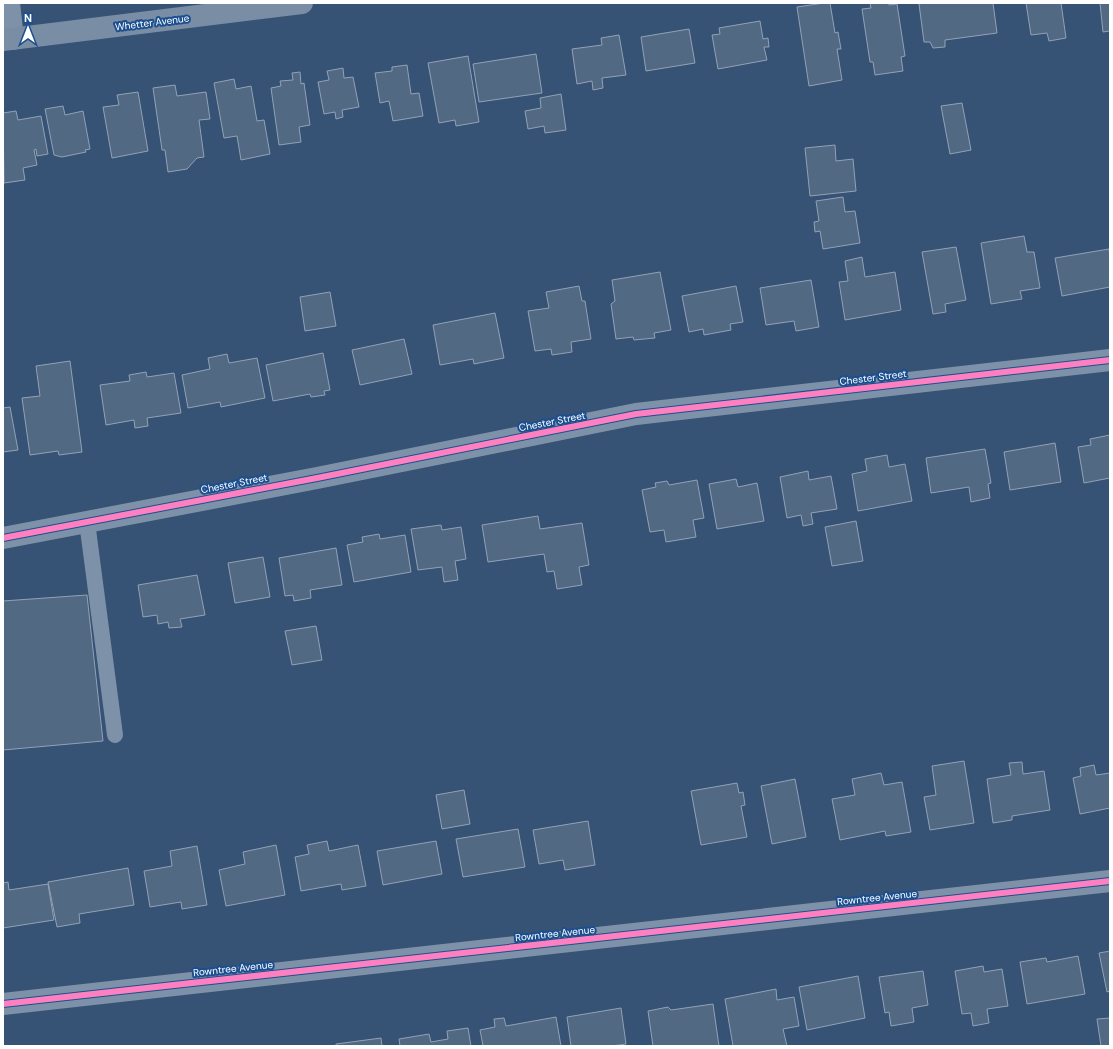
<svg xmlns="http://www.w3.org/2000/svg" width="1113" height="1049" viewBox="0 0 1113 1049" font-family="'DM Sans',sans-serif">
<style>
.building{fill:#526984;stroke:#92a2b6}
.lines{fill:none;stroke-linecap:round;stroke-linejoin:round}
.lane{stroke:#7d92a8;stroke-width:16}
.street{stroke:#7d92a8;stroke-width:22}
.secondary{stroke:#798da4;stroke-width:22}
.cycleway-casing{stroke:#1b4f8f;stroke-width:8}
.cycleway{stroke:#ff80c0;stroke-width:6}
.labels{text-anchor:middle;stroke-width:4;stroke-linejoin:round;paint-order:stroke}
.street-label{font-size:10px;fill:#fff;stroke:#1b4f8f}
</style>
<rect width="100%" height="100%" fill="#365274"/>
<path class="building" d="M 824,3 L 830,3 L 835,33 L 838,32 L 841,49 L 837,49 L 842,80 L 809,86 L 797,7 Z
M 870,3 L 889,3 L 889,5 L 897,4 L 905,56 L 901,57 L 903,71 L 875,75 L 873,62 L 870,62 L 862,9 L 871,8 Z
M 924,3 L 993,3 L 997,33 L 945,40 L 945,47 L 933,48 L 930,42 L 924,42 L 919,4 Z
M 1026,3 L 1061,3 L 1066,38 L 1049,41 L 1047,33 L 1031,35 Z
M 1100,3 L 1110,3 L 1110,31 L 1103,32 Z
M 760,21 L 763,39 L 768,38 L 769,47 L 764,47 L 767,60 L 718,69 L 712,35 L 720,34 L 719,28 Z
M 689,29 L 695,63 L 646,71 L 641,37 Z
M 619,35 L 626,75 L 602,78 L 603,88 L 593,90 L 592,81 L 577,84 L 572,49 L 602,45 L 601,38 Z
M 536,54 L 542,93 L 479,102 L 473,64 Z
M 468,56 L 479,122 L 456,126 L 455,120 L 439,123 L 428,63 Z
M 407,65 L 411,94 L 419,93 L 423,116 L 393,121 L 389,101 L 380,103 L 375,73 L 392,71 L 392,67 Z
M 343,68 L 344,78 L 353,77 L 359,107 L 342,110 L 343,117 L 336,119 L 335,112 L 324,114 L 318,82 L 329,80 L 327,71 Z
M 300,72 L 301,84 L 304,83 L 310,125 L 299,127 L 301,142 L 279,145 L 271,88 L 281,86 L 280,81 L 293,80 L 292,73 Z
M 234,79 L 236,89 L 251,86 L 257,121 L 264,120 L 270,154 L 241,160 L 237,136 L 224,138 L 214,83 Z
M 175,85 L 177,96 L 206,92 L 210,119 L 199,120 L 204,157 L 197,158 L 187,169 L 168,172 L 165,150 L 162,150 L 153,88 Z
M 138,92 L 148,151 L 112,158 L 103,107 L 119,105 L 117,95 Z
M 561,94 L 566,130 L 545,133 L 544,126 L 528,129 L 525,111 L 541,108 L 540,98 Z
M 962,103 L 971,150 L 950,154 L 941,106 Z
M 63,106 L 65,115 L 83,111 L 90,149 L 85,150 L 86,152 L 62,157 L 54,155 L 45,109 Z
M 16,111 L 18,120 L 41,116 L 48,154 L 37,156 L 36,149 L 34,150 L 37,165 L 23,168 L 25,180 L 4,183 L 3,113 Z
M 835,145 L 836,161 L 853,159 L 856,191 L 810,196 L 805,148 Z
M 843,197 L 845,212 L 855,211 L 860,243 L 823,249 L 820,231 L 815,232 L 814,222 L 819,221 L 816,201 Z
M 1024,236 L 1027,252 L 1034,252 L 1040,288 L 1020,291 L 1022,299 L 991,304 L 981,243 Z
M 956,247 L 966,300 L 945,304 L 946,312 L 933,314 L 922,252 Z
M 1109,249 L 1110,257 L 1110,287 L 1062,296 L 1055,258 Z
M 862,257 L 865,277 L 895,272 L 901,310 L 845,320 L 839,282 L 848,281 L 845,261 Z
M 660,272 L 671,330 L 654,333 L 655,338 L 634,340 L 633,337 L 616,339 L 611,304 L 615,301 L 612,280 Z
M 811,280 L 819,327 L 796,331 L 794,321 L 766,325 L 760,288 Z
M 579,286 L 582,301 L 585,301 L 591,339 L 571,342 L 572,352 L 552,355 L 551,349 L 535,351 L 528,311 L 549,308 L 546,292 Z
M 736,286 L 743,322 L 730,324 L 731,330 L 704,335 L 703,329 L 689,332 L 682,296 Z
M 330,292 L 336,326 L 305,331 L 300,297 Z
M 495,313 L 504,358 L 474,364 L 473,359 L 440,365 L 433,325 Z
M 404,339 L 412,374 L 360,385 L 352,350 Z
M 323,353 L 330,390 L 324,391 L 325,395 L 311,397 L 310,394 L 273,401 L 266,365 Z
M 227,354 L 229,363 L 257,358 L 265,398 L 221,407 L 220,402 L 188,408 L 182,375 L 210,369 L 208,358 Z
M 70,361 L 82,452 L 59,455 L 58,451 L 30,455 L 22,398 L 40,396 L 36,366 Z
M 146,372 L 147,377 L 174,373 L 181,413 L 147,418 L 148,426 L 135,428 L 134,420 L 106,425 L 100,385 L 130,381 L 129,375 Z
M 10,407 L 18,450 L 3,452 L 3,408 Z
M 1110,435 L 1110,478 L 1084,483 L 1078,447 L 1091,445 L 1090,439 Z
M 1055,443 L 1061,482 L 1010,490 L 1004,452 Z
M 985,449 L 991,483 L 988,484 L 990,498 L 971,502 L 969,487 L 931,493 L 926,458 Z
M 887,455 L 889,467 L 905,464 L 912,501 L 858,511 L 852,474 L 867,471 L 865,459 Z
M 808,471 L 809,480 L 831,476 L 837,509 L 811,513 L 813,524 L 803,526 L 801,515 L 787,518 L 780,477 Z
M 736,479 L 738,487 L 757,483 L 764,521 L 717,529 L 709,484 Z
M 697,480 L 704,518 L 693,520 L 696,537 L 666,542 L 664,530 L 650,532 L 642,490 L 656,487 L 655,483 L 667,481 L 669,485 Z
M 538,516 L 540,529 L 582,523 L 589,565 L 579,567 L 582,585 L 557,589 L 554,571 L 547,572 L 544,554 L 488,562 L 482,525 Z
M 856,521 L 863,561 L 832,566 L 825,527 Z
M 441,525 L 442,530 L 461,527 L 466,559 L 455,561 L 458,580 L 444,582 L 442,567 L 418,570 L 411,529 Z
M 379,534 L 380,539 L 405,535 L 411,572 L 354,582 L 347,545 L 363,542 L 362,537 Z
M 336,548 L 342,585 L 310,590 L 311,598 L 294,601 L 293,595 L 285,596 L 279,558 Z
M 263,557 L 270,597 L 235,603 L 228,563 Z
M 197,575 L 205,615 L 180,619 L 182,627 L 169,628 L 168,622 L 158,624 L 157,615 L 143,617 L 138,585 Z
M 87,595 L 103,741 L 3,750 L 3,601 Z
M 316,626 L 322,660 L 292,665 L 285,631 Z
M 964,761 L 974,823 L 930,830 L 924,797 L 936,795 L 932,766 Z
M 1022,762 L 1023,774 L 1044,771 L 1050,810 L 1012,816 L 1012,820 L 993,823 L 987,779 L 1011,775 L 1009,763 Z
M 1094,765 L 1096,775 L 1110,773 L 1110,808 L 1080,814 L 1073,778 L 1081,776 L 1080,768 Z
M 881,773 L 884,785 L 902,782 L 911,832 L 886,836 L 885,831 L 840,840 L 832,799 L 855,795 L 852,779 Z
M 795,779 L 806,837 L 772,844 L 761,786 Z
M 737,783 L 739,793 L 743,792 L 745,805 L 741,806 L 747,837 L 701,845 L 691,791 Z
M 464,790 L 470,824 L 442,829 L 436,795 Z
M 588,821 L 595,865 L 565,870 L 563,860 L 539,864 L 533,830 Z
M 518,829 L 525,867 L 463,877 L 456,839 Z
M 327,841 L 329,851 L 358,845 L 366,886 L 342,890 L 341,884 L 301,891 L 295,857 L 309,854 L 307,845 Z
M 436,841 L 442,874 L 383,885 L 377,851 Z
M 276,845 L 285,895 L 226,906 L 219,870 L 245,864 L 243,852 Z
M 197,846 L 207,905 L 182,909 L 181,902 L 150,907 L 144,871 L 172,866 L 170,851 Z
M 128,868 L 134,905 L 79,914 L 80,923 L 57,927 L 48,882 Z
M 8,882 L 9,890 L 48,884 L 54,920 L 3,928 L 3,883 Z
M 1110,951 L 1110,991 L 1107,992 L 1099,953 Z
M 1078,956 L 1085,994 L 1027,1004 L 1020,962 L 1046,958 L 1047,962 Z
M 983,966 L 984,972 L 1002,969 L 1008,1006 L 987,1009 L 989,1023 L 973,1026 L 971,1013 L 962,1014 L 955,971 Z
M 923,971 L 928,1005 L 912,1008 L 914,1022 L 891,1026 L 889,1012 L 885,1013 L 879,977 Z
M 858,976 L 865,1018 L 807,1030 L 799,987 Z
M 776,989 L 777,1000 L 794,997 L 799,1026 L 783,1029 L 787,1046 L 733,1046 L 725,999 Z
M 713,1004 L 719,1046 L 653,1046 L 648,1011 L 668,1007 L 671,1010 Z
M 621,1008 L 626,1044 L 612,1046 L 571,1046 L 567,1017 Z
M 556,1017 L 561,1046 L 483,1046 L 480,1030 L 495,1027 L 494,1019 L 504,1018 L 506,1026 Z
M 1110,1018 L 1110,1046 L 1101,1046 L 1097,1019 Z
M 468,1028 L 471,1046 L 400,1046 L 399,1039 L 429,1034 L 431,1042 L 448,1039 L 447,1031 Z
M 381,1038 L 382,1046 L 336,1046 L 336,1044 Z"/>
<g class="lines">
<path class="lane" d="M 87,522 L 115,735"/>
<path class="street" d="M 9,3 L 13,39
M 3,538 L 317,478 L 636,414 L 1110,360
M 3,1004 L 1110,881"/>
<path class="secondary" d="M 3,40 L 302,3"/>
<g class="cycleway-casing">
<path id="cycleway" d="M 3,538 L 317,478 L 636,414 L 1110,360
M 3,1004 L 1110,881"/>
</g>
<use href="#cycleway" class="cycleway"/>
</g>
<g class="labels">
<g class="street-label">
<text transform="translate(152 22) rotate(-7)" y="4">Whetter Avenue</text>
<text transform="translate(873 377) rotate(-7)" y="4">Chester Street</text>
<text transform="translate(552 421) rotate(-11)" y="4">Chester Street</text>
<text transform="translate(234 483) rotate(-11)" y="4">Chester Street</text>
<text transform="translate(877 897) rotate(-6)" y="4">Rowntree Avenue</text>
<text transform="translate(555 933) rotate(-6)" y="4">Rowntree Avenue</text>
<text transform="translate(233 968) rotate(-6)" y="4">Rowntree Avenue</text>
</g>
</g>
<rect width="1113" height="1049" fill="none" stroke="#ffffff" stroke-width="8"/>
<g transform="translate(28 28)" stroke="#1b4f8f" stroke-width="3" paint-order="stroke">
<path d="M0-3L7 15L0 10L-7 15Z" fill="#ffffff"/>
<text y="-6" font-size="11" font-weight="bold" text-anchor="middle" fill="#ffffff">N</text>
</g>
</svg>
